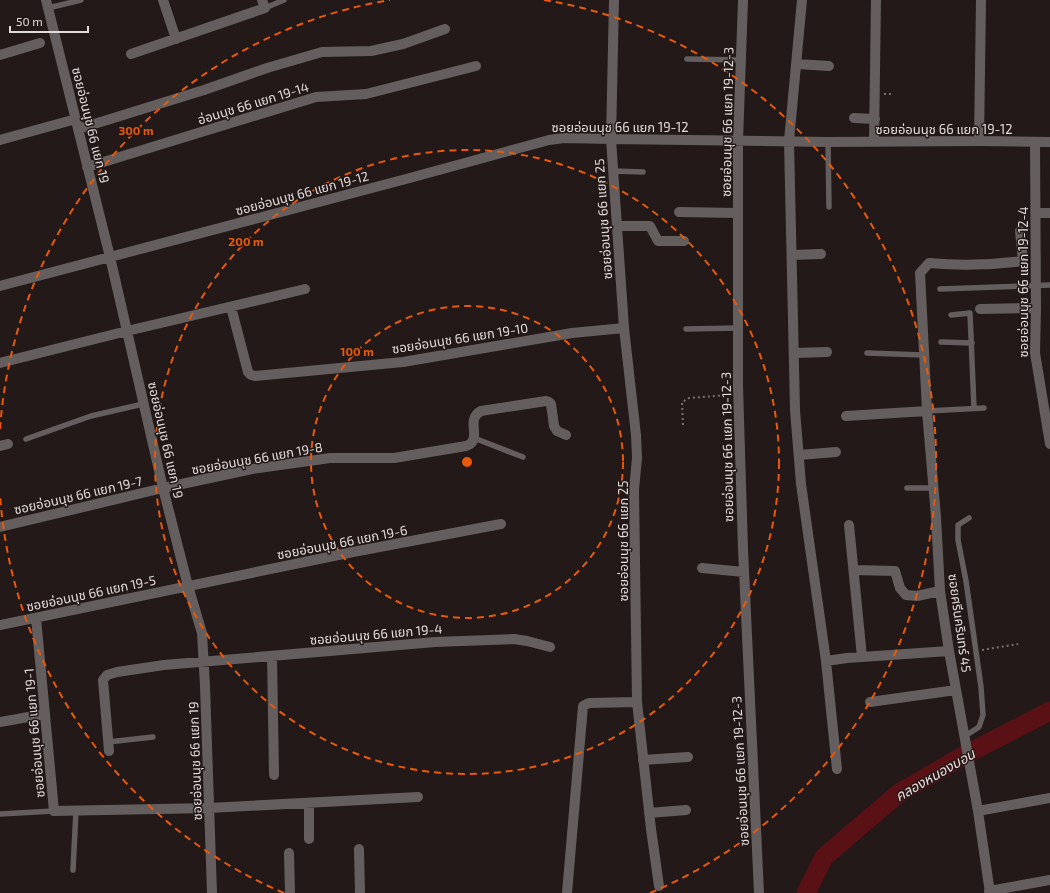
<svg xmlns="http://www.w3.org/2000/svg" width="1050" height="893" viewBox="0 0 1050 893" font-family="'Exo 2','Noto Sans Thai',sans-serif">
<style>
.lines{fill:none;stroke-linecap:round;stroke-linejoin:round}
.river{stroke:#591115;stroke-width:19}
.path{stroke:#797170;stroke-width:2;stroke-dasharray:2 3;stroke-linecap:butt}
.lane{stroke:#645f5e;stroke-width:5.5}
.street{stroke:#645f5e;stroke-width:10}
.ring{fill:none;stroke:#e8590c;stroke-width:2;stroke-dasharray:7 5}
.labels{text-anchor:middle;stroke-width:3;stroke-linejoin:round;paint-order:stroke}
.street-label{font-size:13px;fill:#e2dbda;stroke:#221918}
.water-label{font-size:14px;font-style:italic;fill:#f3dbd9;stroke:#221918}
.centre{fill:#e8590c;stroke:#221918;stroke-width:2}
.ring-label{font-size:12px;text-anchor:middle;font-weight:bold;fill:#e8590c;stroke:#221918;stroke-width:3;stroke-linejoin:round;paint-order:stroke}
</style>
<rect width="100%" height="100%" fill="#221918"/>
<g class="lines">
<path class="river" d="M 806,893 L 824,857 L 899,793 L 963,756 L 1050,711"/>
<path class="path" d="M 884,94 L 894,94
M 683,425 L 682,402 L 689,398 L 729,395
M 982,650 L 1018,644"/>
<path class="lane" d="M 48,8 L 81,0
M 265,8 L 284,0
M 687,59 L 741,60
M 828,142 L 829,207
M 613,171 L 643,172
M 940,289 L 1050,285
M 951,315 L 970,313 L 974,408
M 686,329 L 738,328
M 941,342 L 972,343
M 867,353 L 924,355
M 927,411 L 984,408
M 474,438 L 523,457
M 26,439 L 91,416 L 143,404
M 907,488 L 933,488
M 965,736 L 979,727 L 983,715 L 981,687 L 966,581 L 958,540 L 958,525 L 969,518
M 108,742 L 153,737
M 0,814 L 54,811
M 73,870 L 76,811"/>
<path class="street" d="M 46,0 L 110,257 L 163,488 L 188,586 L 202,633 L 205,686 L 212,893
M 163,0 L 176,39
M 743,0 L 738,141 L 738,386 L 743,549 L 759,893
M 802,0 L 789,141 L 795,410 L 801,484 L 826,661 L 837,769
M 131,54 L 265,8 L 262,0
M 0,55 L 40,43
M 797,64 L 829,66
M 854,118 L 875,119
M 78,129 L 204,90 L 267,68 L 322,52 L 371,51 L 403,44 L 445,29
M 0,140 L 76,119
M 979,141 L 981,0
M 874,142 L 876,0
M 1035,143 L 1036,308 L 1035,353 L 1050,444
M 87,167 L 316,97 L 366,94 L 476,66
M 679,212 L 738,213
M 1036,213 L 1050,213
M 617,226 L 650,226 L 658,241 L 684,241
M 792,255 L 821,254
M 0,286 L 406,179 L 549,140 L 564,138 L 611,139 L 828,142 L 979,141 L 1050,142
M 231,307 L 248,372 L 251,375 L 255,376 L 403,362 L 572,333 L 624,328
M 980,309 L 1036,308
M 795,353 L 827,352
M 0,363 L 127,331 L 305,289
M 846,416 L 927,411
M 0,446 L 8,444
M 799,455 L 836,452
M 849,525 L 862,657
M 0,527 L 163,488 L 252,469 L 330,458 L 394,458 L 466,446 C 484,440 464,420 481,411 L 546,401 L 549,402 L 551,404 L 554,426 L 557,431 L 566,435
M 702,568 L 744,572
M 854,570 L 895,571 L 900,588 L 906,595 L 917,596 L 940,591
M 36,618 L 54,811 L 209,808 L 418,797
M 0,625 L 353,552 L 501,524
M 272,656 L 274,775
M 826,661 L 847,658 L 949,651
M 637,702 L 651,829 L 659,886
M 870,702 L 956,690
M 0,722 L 45,714
M 109,751 L 103,680 L 107,675 L 117,672 L 164,665 L 435,642 L 514,639 L 527,641 L 550,647
M 643,760 L 688,757
M 309,803 L 309,839
M 978,811 L 1050,798
M 649,813 L 686,810
M 359,849 L 360,893
M 289,853 L 290,893
M 989,891 L 1050,880
M 567,893 L 583,706 L 589,703 L 637,702 L 634,490 L 637,458 L 636,435 L 624,328 L 611,139 L 614,0
M 990,893 L 978,811 L 949,651 L 940,591 L 936,517 L 927,411 L 920,273 L 929,263 C 961,266 992,265 1023,261 L 1020,231"/>
</g>
<g class="ring">
<circle cx="467" cy="462" r="156"/>
<circle cx="467" cy="462" r="312"/>
<path d="M284 893A468 468 0 0 1 0 495M0 429A468 468 0 0 1 390 0M544 0A468 468 0 0 1 650 893"/>
</g>
<g class="labels">
<g class="street-label">
<text transform="translate(253 103) rotate(-17)" y="5">อ่อนนุช 66 แยก 19-14</text>
<text transform="translate(727 122) rotate(-89)" y="5">ซอยอ่อนนุช 66 แยก 19-12-3</text>
<text transform="translate(91 125) rotate(76)" y="5">ซอยอ่อนนุช 66 แยก 19</text>
<text x="620" y="132">ซอยอ่อนนุช 66 แยก 19-12</text>
<text x="944" y="134">ซอยอ่อนนุช 66 แยก 19-12</text>
<text transform="translate(302 193) rotate(-15)" y="5">ซอยอ่อนนุช 66 แยก 19-12</text>
<text transform="translate(603 219) rotate(-94)" y="5">ซอยอ่อนนุช 66 แยก 25</text>
<text transform="translate(1023 282) rotate(-90)" y="5">ซอยอ่อนนุช 66 แยก 19-12-4</text>
<text transform="translate(460 338) rotate(-9)" y="5">ซอยอ่อนนุช 66 แยก 19-10</text>
<text transform="translate(166 440) rotate(77)" y="5">ซอยอ่อนนุช 66 แยก 19</text>
<text transform="translate(727 447) rotate(-91)" y="5">ซอยอ่อนนุช 66 แยก 19-12-3</text>
<text transform="translate(257 458) rotate(-10)" y="5">ซอยอ่อนนุช 66 แยก 19-8</text>
<text transform="translate(78 495) rotate(-13)" y="5">ซอยอ่อนนุช 66 แยก 19-7</text>
<text transform="translate(623 541) rotate(-90)" y="5">ซอยอ่อนนุช 66 แยก 25</text>
<text transform="translate(342 542) rotate(-11)" y="5">ซอยอ่อนนุช 66 แยก 19-6</text>
<text transform="translate(91 593) rotate(-12)" y="5">ซอยอ่อนนุช 66 แยก 19-5</text>
<text transform="translate(960 623) rotate(82)" y="5">ซอยศรีนครินทร์ 45</text>
<text transform="translate(376 634) rotate(-5)" y="5">ซอยอ่อนนุช 66 แยก 19-4</text>
<text transform="translate(34 733) rotate(-95)" y="5">ซอยอ่อนนุช 66 แยก 19-1</text>
<text transform="translate(195 761) rotate(-92)" y="5">ซอยอ่อนนุช 66 แยก 19</text>
<text transform="translate(740 771) rotate(-93)" y="5">ซอยอ่อนนุช 66 แยก 19-12-3</text>
</g>
<g class="water-label">
<text transform="translate(935 775) rotate(-30)" y="5">คลองหนองบอน</text>
</g>
</g>
<circle cx="467" cy="462" r="6" class="centre"/>
<g class="ring-label">
<text x="136" y="135">300 m</text>
<text x="246" y="246">200 m</text>
<text x="357" y="356">100 m</text>
</g>
<path d="M10 26v6h78v-6" fill="none" stroke="#e2dbda" stroke-width="2"/>
<text x="16" y="26" font-size="12" fill="#e2dbda" stroke="#221918" stroke-width="3" paint-order="stroke">50 m</text>
</svg>
